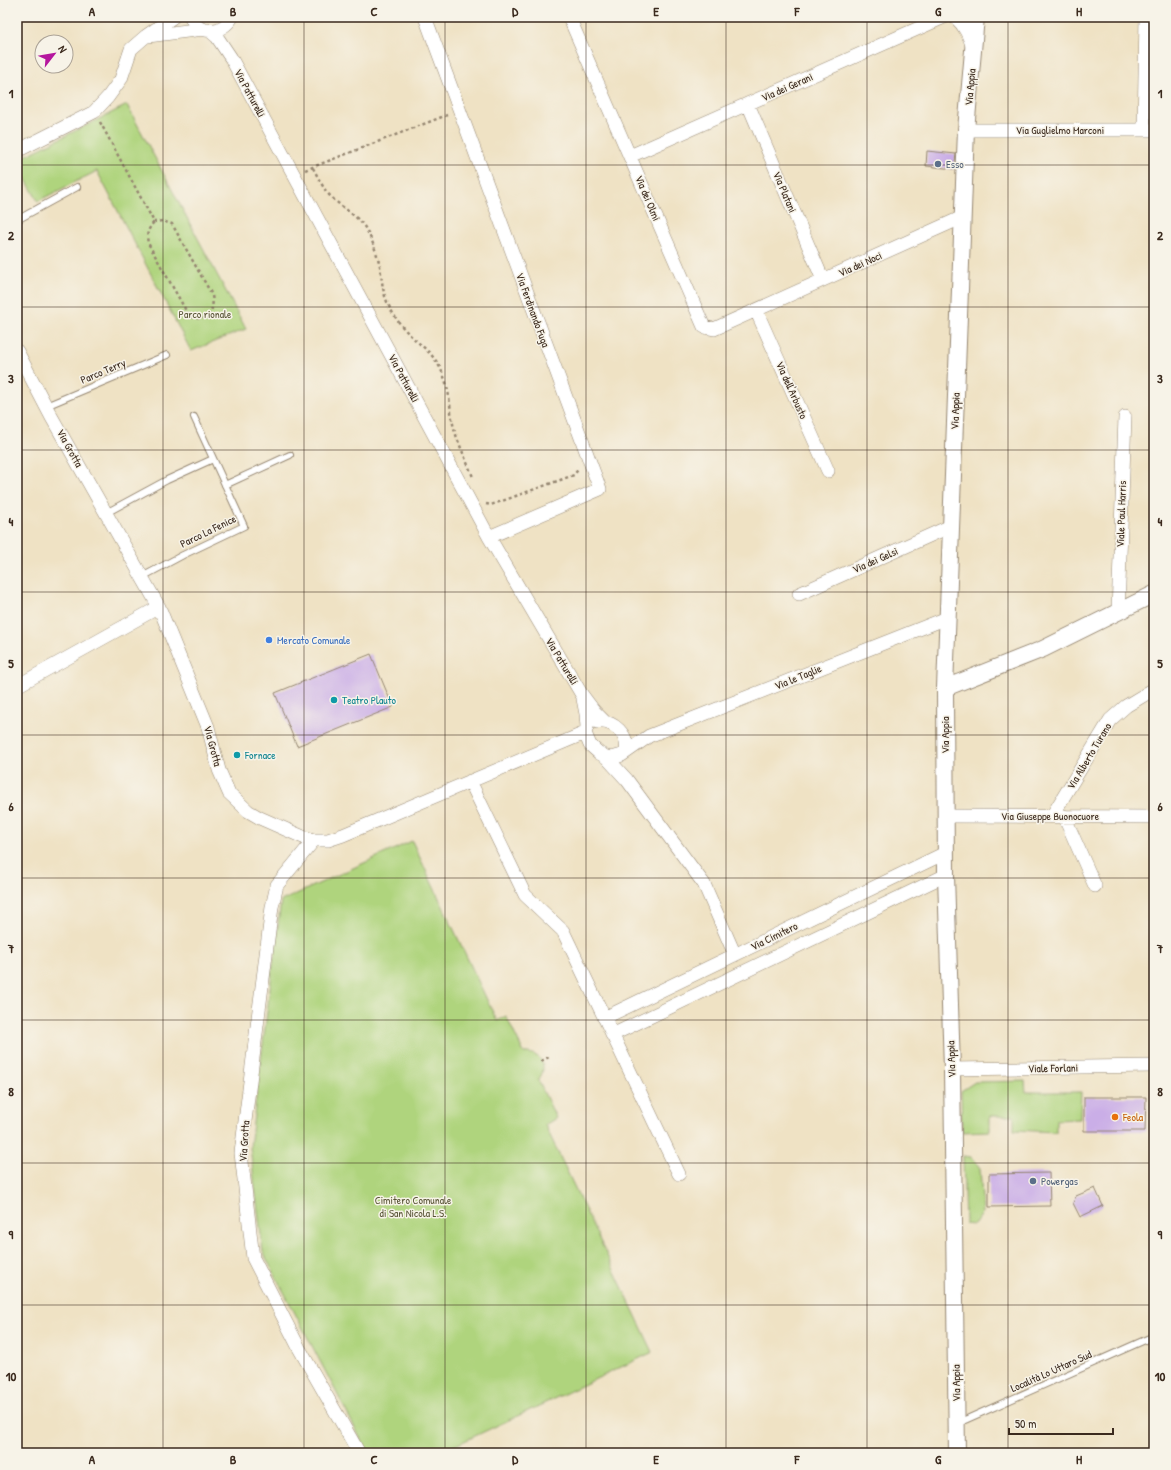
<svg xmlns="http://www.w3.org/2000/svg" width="1171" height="1470" viewBox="0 0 1171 1470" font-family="'Patrick Hand',sans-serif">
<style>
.green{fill:#afd47d;stroke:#757f4e}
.building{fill:#caaee7}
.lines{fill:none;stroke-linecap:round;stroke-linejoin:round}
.service-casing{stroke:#958671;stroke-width:8}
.minor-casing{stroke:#958671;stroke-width:14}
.tertiary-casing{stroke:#958671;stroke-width:18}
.path{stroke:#958671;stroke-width:2.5;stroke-dasharray:3 3;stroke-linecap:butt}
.service{stroke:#fff;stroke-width:6}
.minor{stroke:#fff;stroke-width:13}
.tertiary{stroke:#fff;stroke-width:16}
.grid{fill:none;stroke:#3b2a1e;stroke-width:1;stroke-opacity:0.55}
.service-dot{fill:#5c6f8a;stroke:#f7f3e8;stroke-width:1.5}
.shop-dot{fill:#3f7fe0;stroke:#f7f3e8;stroke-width:1.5}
.culture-dot{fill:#0f9aa8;stroke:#f7f3e8;stroke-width:1.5}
.food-dot{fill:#e8710a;stroke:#f7f3e8;stroke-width:1.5}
.labels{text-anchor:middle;stroke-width:3;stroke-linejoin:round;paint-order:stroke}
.street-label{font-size:11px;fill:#3b2a1e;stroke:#f7f3e8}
.service-label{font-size:11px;fill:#4e5e75;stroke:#f7f3e8;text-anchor:start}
.park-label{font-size:11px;fill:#585436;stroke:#f7f3e8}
.shop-label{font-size:11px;fill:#366cbe;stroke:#f7f3e8;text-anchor:start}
.culture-label{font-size:11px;fill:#0d838f;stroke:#f7f3e8;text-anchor:start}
.food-label{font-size:11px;fill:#c56008;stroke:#f7f3e8;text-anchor:start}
.neatline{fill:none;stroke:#3b2a1e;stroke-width:1.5}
.grid-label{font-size:13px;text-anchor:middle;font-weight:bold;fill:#3b2a1e}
</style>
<rect width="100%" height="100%" fill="#f7f3e8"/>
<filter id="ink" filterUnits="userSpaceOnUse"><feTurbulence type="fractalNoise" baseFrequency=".025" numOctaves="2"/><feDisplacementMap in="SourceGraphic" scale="8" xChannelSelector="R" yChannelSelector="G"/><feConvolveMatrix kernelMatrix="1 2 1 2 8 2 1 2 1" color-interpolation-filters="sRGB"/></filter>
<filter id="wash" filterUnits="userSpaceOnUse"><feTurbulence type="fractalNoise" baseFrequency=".012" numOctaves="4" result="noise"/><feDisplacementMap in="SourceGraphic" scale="16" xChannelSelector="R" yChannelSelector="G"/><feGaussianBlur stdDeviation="0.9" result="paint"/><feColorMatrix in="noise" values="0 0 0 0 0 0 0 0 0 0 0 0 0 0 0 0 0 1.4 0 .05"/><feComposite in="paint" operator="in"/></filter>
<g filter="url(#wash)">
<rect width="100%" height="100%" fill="#efe2c4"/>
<path class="green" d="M 127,105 L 246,329 L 191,351 L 97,171 L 38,201 L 17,164 L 17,160 Z
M 412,841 L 497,1021 L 506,1016 L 524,1053 C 541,1052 549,1067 538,1080 L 556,1118 L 545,1125 L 653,1352 L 439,1453 L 368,1453 L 263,1252 L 250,1147 L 281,901 Z
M 1025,1081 L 1026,1092 L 1081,1092 L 1080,1119 L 1056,1120 L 1056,1132 L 1014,1130 L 1014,1116 L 990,1116 L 990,1131 L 962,1132 L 961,1091 L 975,1082 Z
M 963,1156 L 971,1157 L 980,1168 L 983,1213 L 974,1225 L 965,1224 Z"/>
<g id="blocks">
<path class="building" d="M 927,151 L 956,154 L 954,169 L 926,166 Z
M 371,654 L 393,707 L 297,746 L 275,693 Z
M 1084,1097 L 1146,1097 L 1145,1131 L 1084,1131 Z
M 1049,1173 L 1050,1206 L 989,1207 L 989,1174 Z
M 1095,1188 L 1103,1206 L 1080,1217 L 1073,1203 L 1076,1196 Z"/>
</g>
</g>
<g filter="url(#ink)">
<use href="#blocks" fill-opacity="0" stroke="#958671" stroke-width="1"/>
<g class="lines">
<g class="service-casing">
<path id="service" d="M 17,220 L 77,187
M 46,406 L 167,355
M 225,485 L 290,455
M 106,513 L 167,480 L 213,459
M 142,577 L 183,555 L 244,526 L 194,417
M 958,1423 L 1154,1336"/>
</g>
<g class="minor-casing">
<path id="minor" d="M 191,17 C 198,36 223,34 232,17
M 425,17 L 600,489 L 489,537
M 569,17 L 704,327 L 714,329 L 963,217
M 955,17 C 965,26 969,35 973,48
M 210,31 L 217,37 L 231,58 L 489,537 L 582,695 L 594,711 L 605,722
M 148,36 L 203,29
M 748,104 L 823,280
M 966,130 L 1154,130
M 1144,130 L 1146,17
M 17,151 L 94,112 L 108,97 L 121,79 L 131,49 L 146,36 L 173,17
M 630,156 L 944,17
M 756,310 L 828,471
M 17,351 L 51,416 L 159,607 L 208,727 L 219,770 L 229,793 L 248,811 L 260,818 L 303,837 L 314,840 L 328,840 L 343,835 L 585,733
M 799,594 L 951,526
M 1118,612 L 1125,417
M 17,686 L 159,607
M 583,699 L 586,714 L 587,727 L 585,733 L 590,745 L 599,753 L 606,757 L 627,780 L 704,884 L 735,955
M 597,722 C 614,720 629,735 626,752
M 606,757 L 612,758 L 622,755 L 649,736 L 947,618
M 470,781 L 525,895 L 563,931 L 679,1174
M 945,816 L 1154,817
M 1052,816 L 1110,720 L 1126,706 L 1154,689
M 1064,816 L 1095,886
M 314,840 L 277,885 L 272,907 L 241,1153 L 253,1258 L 299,1348 L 359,1453
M 604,1018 L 945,853
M 612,1035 L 946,875
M 952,1069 L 1154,1066"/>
</g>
<g class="tertiary-casing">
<path id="tertiary" d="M 945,688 L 1043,649 L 1154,594
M 957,1453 L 952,1069 L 946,875 L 945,688 L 966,130 L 976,17"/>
</g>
<path class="path" d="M 100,122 L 154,222 C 148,229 146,234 148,243 L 189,316 C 207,323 215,314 212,295 L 172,224 L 162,221 L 154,222
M 313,168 C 317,175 321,184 326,191 C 338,207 358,214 367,231 C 373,242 377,254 380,266 C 382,279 382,291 388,304 C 393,315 401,326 409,334 C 419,344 431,352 438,364 C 452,388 448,407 455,432 C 460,447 467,462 473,477
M 305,170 L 447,115
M 486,504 L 491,505 L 574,475 L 579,468
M 541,1061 L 549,1057"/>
<use href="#service" class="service"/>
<use href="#minor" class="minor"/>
<use href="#tertiary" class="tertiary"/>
</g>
</g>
<path class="grid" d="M 163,17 L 163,1453M 304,17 L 304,1453M 445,17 L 445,1453M 586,17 L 586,1453M 726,17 L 726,1453M 867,17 L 867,1453M 1008,17 L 1008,1453M 17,165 L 1154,165M 17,307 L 1154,307M 17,450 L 1154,450M 17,592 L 1154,592M 17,735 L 1154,735M 17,878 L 1154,878M 17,1020 L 1154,1020M 17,1163 L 1154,1163M 17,1305 L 1154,1305"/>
<g class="service-dot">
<circle cx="938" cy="164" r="4"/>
<circle cx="1033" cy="1181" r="4"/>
</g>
<circle class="shop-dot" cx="269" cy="640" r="4"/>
<g class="culture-dot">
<circle cx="334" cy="700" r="4"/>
<circle cx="237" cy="755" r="4"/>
</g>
<circle class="food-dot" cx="1115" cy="1117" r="4"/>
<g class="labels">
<g class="street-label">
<text transform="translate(787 87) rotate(-24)" y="4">Via dei Gerani</text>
<text transform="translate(970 87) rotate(-85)" y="4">Via Appia</text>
<text transform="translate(250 93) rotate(62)" y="4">Via Patturelli</text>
<text x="1060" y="134">Via Guglielmo Marconi</text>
<text transform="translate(785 192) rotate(67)" y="4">Via Platani</text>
<text transform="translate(648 198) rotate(67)" y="4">Via dei Olmi</text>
<text transform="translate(860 264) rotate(-24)" y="4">Via dei Noci</text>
<text transform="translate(533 310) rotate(70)" y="4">Via Ferdinando Fuga</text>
<text transform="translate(103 371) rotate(-23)" y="4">Parco Terry</text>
<text transform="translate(404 378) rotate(62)" y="4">Via Patturelli</text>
<text transform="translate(792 390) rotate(66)" y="4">Via dell'Arbusto</text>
<text transform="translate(955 411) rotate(-88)" y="4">Via Appia</text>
<text transform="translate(70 448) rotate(61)" y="4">Via Grotta</text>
<text transform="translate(1121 514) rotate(-88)" y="4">Viale Paul Harris</text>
<text transform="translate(208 531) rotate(-26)" y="4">Parco La Fenice</text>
<text transform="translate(875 560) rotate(-24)" y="4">Via dei Gelsi</text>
<text transform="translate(562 661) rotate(59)" y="4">Via Patturelli</text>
<text transform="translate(798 677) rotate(-22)" y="4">Via le Taglie</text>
<text transform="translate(945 735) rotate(-90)" y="4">Via Appia</text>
<text transform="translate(213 746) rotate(75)" y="4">Via Grotta</text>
<text transform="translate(1089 756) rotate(-59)" y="4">Via Alberto Turano</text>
<text x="1050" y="820">Via Giuseppe Buonocuore</text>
<text transform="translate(774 936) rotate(-26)" y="4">Via Cimitero</text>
<text transform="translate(951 1059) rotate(-92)" y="4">Via Appia</text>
<text transform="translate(1053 1068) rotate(-1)" y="4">Viale Forlani</text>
<text transform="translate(244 1141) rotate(-86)" y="4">Via Grotta</text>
<text transform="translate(1051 1371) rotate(-24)" y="4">Località Lo Uttaro Sud</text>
<text transform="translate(956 1383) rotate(-91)" y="4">Via Appia</text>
</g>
<g class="service-label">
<text x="946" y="168">Esso</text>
<text x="1041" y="1185">Powergas</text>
</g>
<g class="park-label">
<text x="205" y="318">Parco rionale</text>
<text x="413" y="1204">Cimitero Comunale<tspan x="413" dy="13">di San Nicola L.S.</tspan></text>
</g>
<g class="shop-label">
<text x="277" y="644">Mercato Comunale</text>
</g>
<g class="culture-label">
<text x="342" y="704">Teatro Plauto</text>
<text x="245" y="759">Fornace</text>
</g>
<g class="food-label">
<text x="1123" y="1121">Feola</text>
</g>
</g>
<rect width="1171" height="1470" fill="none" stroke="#f7f3e8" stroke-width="44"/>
<g transform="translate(54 54) rotate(59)"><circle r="19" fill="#f7f3e8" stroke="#aca397"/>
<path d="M0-3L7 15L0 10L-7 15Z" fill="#b5179e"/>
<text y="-6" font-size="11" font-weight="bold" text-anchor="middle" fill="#3b2a1e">N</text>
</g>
<path d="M1009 1428v6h104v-6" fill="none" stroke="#3b2a1e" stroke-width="2"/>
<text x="1015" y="1428" font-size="12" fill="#3b2a1e" stroke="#f7f3e8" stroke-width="3" paint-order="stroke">50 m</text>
<rect x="22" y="22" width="1127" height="1426" class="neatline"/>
<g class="grid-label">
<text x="92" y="16">A</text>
<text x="233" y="16">B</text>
<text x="374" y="16">C</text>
<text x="515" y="16">D</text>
<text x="656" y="16">E</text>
<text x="797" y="16">F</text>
<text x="938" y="16">G</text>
<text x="1079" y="16">H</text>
<text x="11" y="98">1</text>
<text x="1160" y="98">1</text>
<text x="11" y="240">2</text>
<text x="1160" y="240">2</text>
<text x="11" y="383">3</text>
<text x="1160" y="383">3</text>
<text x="11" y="526">4</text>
<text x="1160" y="526">4</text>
<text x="11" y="668">5</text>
<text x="1160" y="668">5</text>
<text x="11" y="811">6</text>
<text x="1160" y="811">6</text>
<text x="11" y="953">7</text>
<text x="1160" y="953">7</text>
<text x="11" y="1096">8</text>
<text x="1160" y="1096">8</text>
<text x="11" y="1239">9</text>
<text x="1160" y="1239">9</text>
<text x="11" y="1381">10</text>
<text x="1160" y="1381">10</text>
<text x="92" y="1464">A</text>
<text x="233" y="1464">B</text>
<text x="374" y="1464">C</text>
<text x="515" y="1464">D</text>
<text x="656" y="1464">E</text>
<text x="797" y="1464">F</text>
<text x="938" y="1464">G</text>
<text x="1079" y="1464">H</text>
</g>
</svg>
